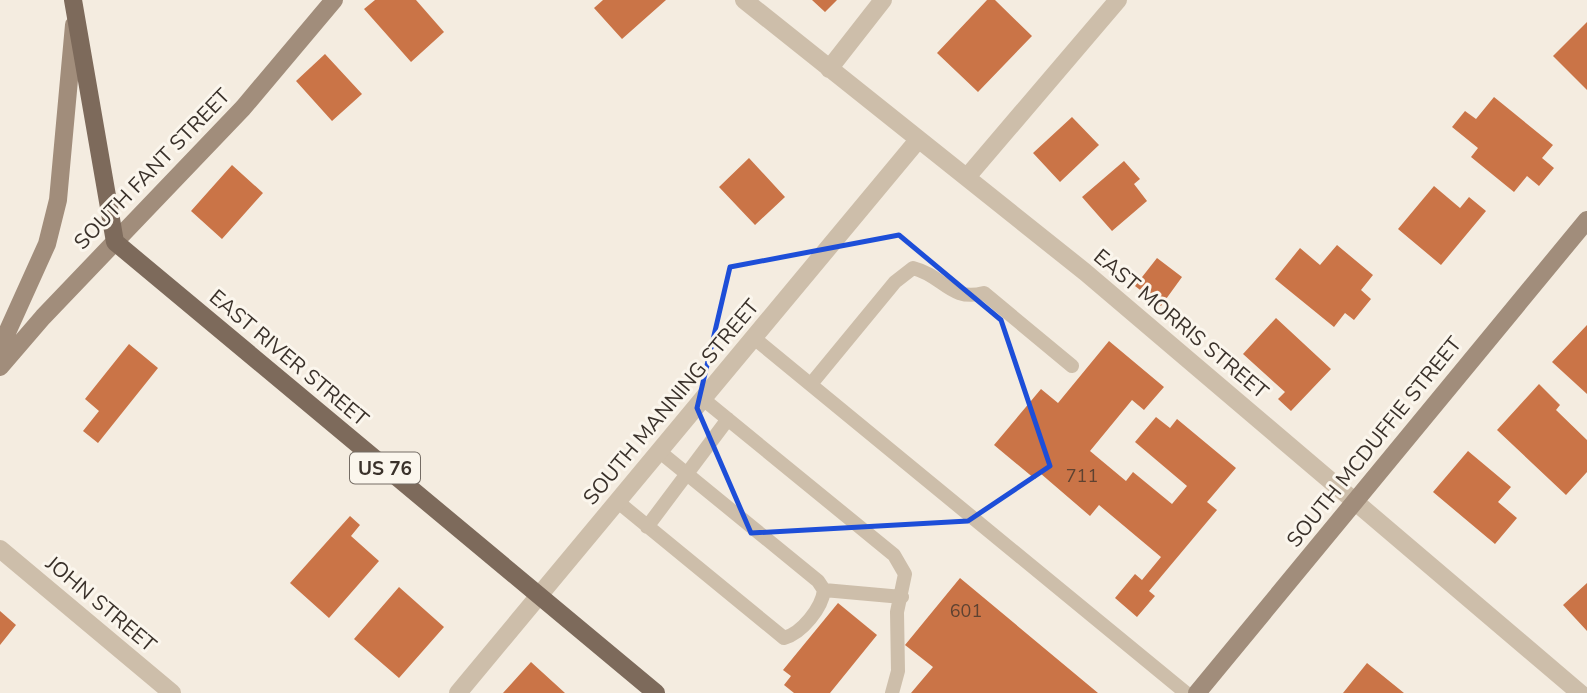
<svg xmlns="http://www.w3.org/2000/svg" width="1587" height="693" viewBox="0 0 1587 693" font-family="'Nunito Sans',sans-serif">
<style>
.building{fill:#ca7447}
.lines{fill:none;stroke-linecap:round;stroke-linejoin:round}
.lane{stroke:#cdbeaa;stroke-width:14}
.street{stroke:#cdbeaa;stroke-width:18}
.secondary{stroke:#a18d7b;stroke-width:18}
.primary{stroke:#7d6a5b;stroke-width:18}
.marked{fill:none;stroke:#1d4ed8;stroke-width:5;stroke-linejoin:round}
.labels{text-anchor:middle;stroke-width:6;stroke-linejoin:round;paint-order:stroke}
.number-label{font-size:18px;fill:#5e4231}
.shield{fill:#fbf6ed;stroke:#746c64;stroke-width:2}
.shield-label{font-size:19px;font-weight:bold;fill:#3a312a}
.street-label{font-size:21px;fill:#3a312a;stroke:#fbf6ed}
</style>
<rect width="100%" height="100%" fill="#f4ece0"/>
<path class="building" d="M 375,0 L 416,0 L 444,32 L 411,62 L 364,9 Z
M 603,0 L 666,0 L 622,39 L 594,8 Z
M 812,0 L 837,0 L 825,12 Z
M 987,0 L 995,0 L 1032,36 L 978,92 L 937,53 Z
M 1587,22 L 1587,90 L 1553,56 Z
M 325,54 L 362,94 L 332,121 L 296,81 Z
M 1494,97 L 1553,145 L 1542,158 L 1554,168 L 1539,186 L 1527,176 L 1514,192 L 1471,157 L 1478,148 L 1452,127 L 1465,111 L 1476,119 Z
M 1072,117 L 1099,145 L 1060,182 L 1033,153 Z
M 749,158 L 785,197 L 755,225 L 719,187 Z
M 1124,161 L 1140,179 L 1134,184 L 1147,201 L 1112,231 L 1082,197 Z
M 232,165 L 263,193 L 222,239 L 191,211 Z
M 1434,186 L 1460,208 L 1469,197 L 1486,211 L 1441,265 L 1398,229 Z
M 1337,245 L 1373,275 L 1361,290 L 1371,299 L 1354,320 L 1345,313 L 1334,327 L 1275,279 L 1300,248 L 1320,265 Z
M 1157,258 L 1182,277 L 1161,306 L 1135,286 Z
M 1276,318 L 1331,369 L 1291,411 L 1278,399 L 1285,392 L 1243,354 Z
M 1587,325 L 1587,394 L 1552,362 Z
M 1109,341 L 1164,387 L 1144,410 L 1132,400 L 1090,451 L 1126,481 L 1133,472 L 1172,504 L 1187,486 L 1135,442 L 1156,417 L 1170,428 L 1177,419 L 1236,468 L 1207,502 L 1217,510 L 1149,591 L 1155,596 L 1137,617 L 1115,598 L 1135,574 L 1142,580 L 1161,557 L 1099,505 L 1090,516 L 1040,473 L 1035,479 L 994,445 L 1041,389 L 1058,403 Z
M 129,344 L 158,368 L 98,443 L 83,431 L 99,411 L 85,399 Z
M 1539,384 L 1560,405 L 1556,410 L 1587,440 L 1587,472 L 1566,495 L 1497,430 Z
M 1468,451 L 1511,487 L 1498,502 L 1517,518 L 1495,544 L 1433,492 Z
M 350,516 L 360,525 L 351,536 L 379,561 L 329,618 L 290,583 Z
M 960,578 L 1098,693 L 911,693 L 933,667 L 905,645 Z
M 1587,583 L 1587,631 L 1563,605 Z
M 399,587 L 444,627 L 399,678 L 354,639 Z
M 838,603 L 877,635 L 830,693 L 794,693 L 784,685 L 791,676 L 783,670 Z
M 0,611 L 16,625 L 0,645 Z
M 531,662 L 565,693 L 503,693 Z
M 1367,663 L 1404,693 L 1343,693 Z"/>
<g class="lines">
<path class="lane" d="M 754,338 L 1186,693
M 811,384 L 895,282 L 913,268 C 944,276 950,302 984,293 L 1072,366
M 703,399 L 894,555 L 905,574 L 897,612 L 898,671 L 892,693
M 618,502 L 784,638 C 802,633 822,608 824,590 L 818,581 L 660,452
M 647,527 L 728,419
M 824,590 L 902,597"/>
<path class="street" d="M 744,0 L 1085,272 L 1580,693
M 829,69 L 883,0
M 967,177 L 1118,0
M 0,549 L 172,693
M 458,693 L 918,140"/>
<path class="secondary" d="M 0,348 L 47,244 L 58,200 L 74,25
M 0,367 L 43,317 L 243,108 L 334,0
M 1197,693 L 1587,220"/>
<path class="primary" d="M 73,0 L 115,242 L 656,693"/>
</g>
<path class="marked" d="M 899,235 L 1001,320 L 1050,466 L 968,521 L 751,533 L 697,408 L 730,267 Z"/>
<g class="labels">
<g class="number-label">
<text x="1082" y="482">711</text>
<text x="966" y="617">601</text>
</g>
<rect class="shield" x="350" y="452.5" width="70" height="31" rx="5"/>
<g class="shield-label">
<text x="385" y="475">US 76</text>
</g>
<g class="street-label">
<text transform="translate(152 169) rotate(-46)" y="7">SOUTH FANT STREET</text>
<text transform="translate(1181 324) rotate(40)" y="7">EAST MORRIS STREET</text>
<text transform="translate(289 358) rotate(40)" y="7">EAST RIVER STREET</text>
<text transform="translate(671 402) rotate(-50)" y="7">SOUTH MANNING STREET</text>
<text transform="translate(1374 442) rotate(-51)" y="7">SOUTH MCDUFFIE STREET</text>
<text transform="translate(101 604) rotate(40)" y="7">JOHN STREET</text>
</g>
</g>
</svg>
